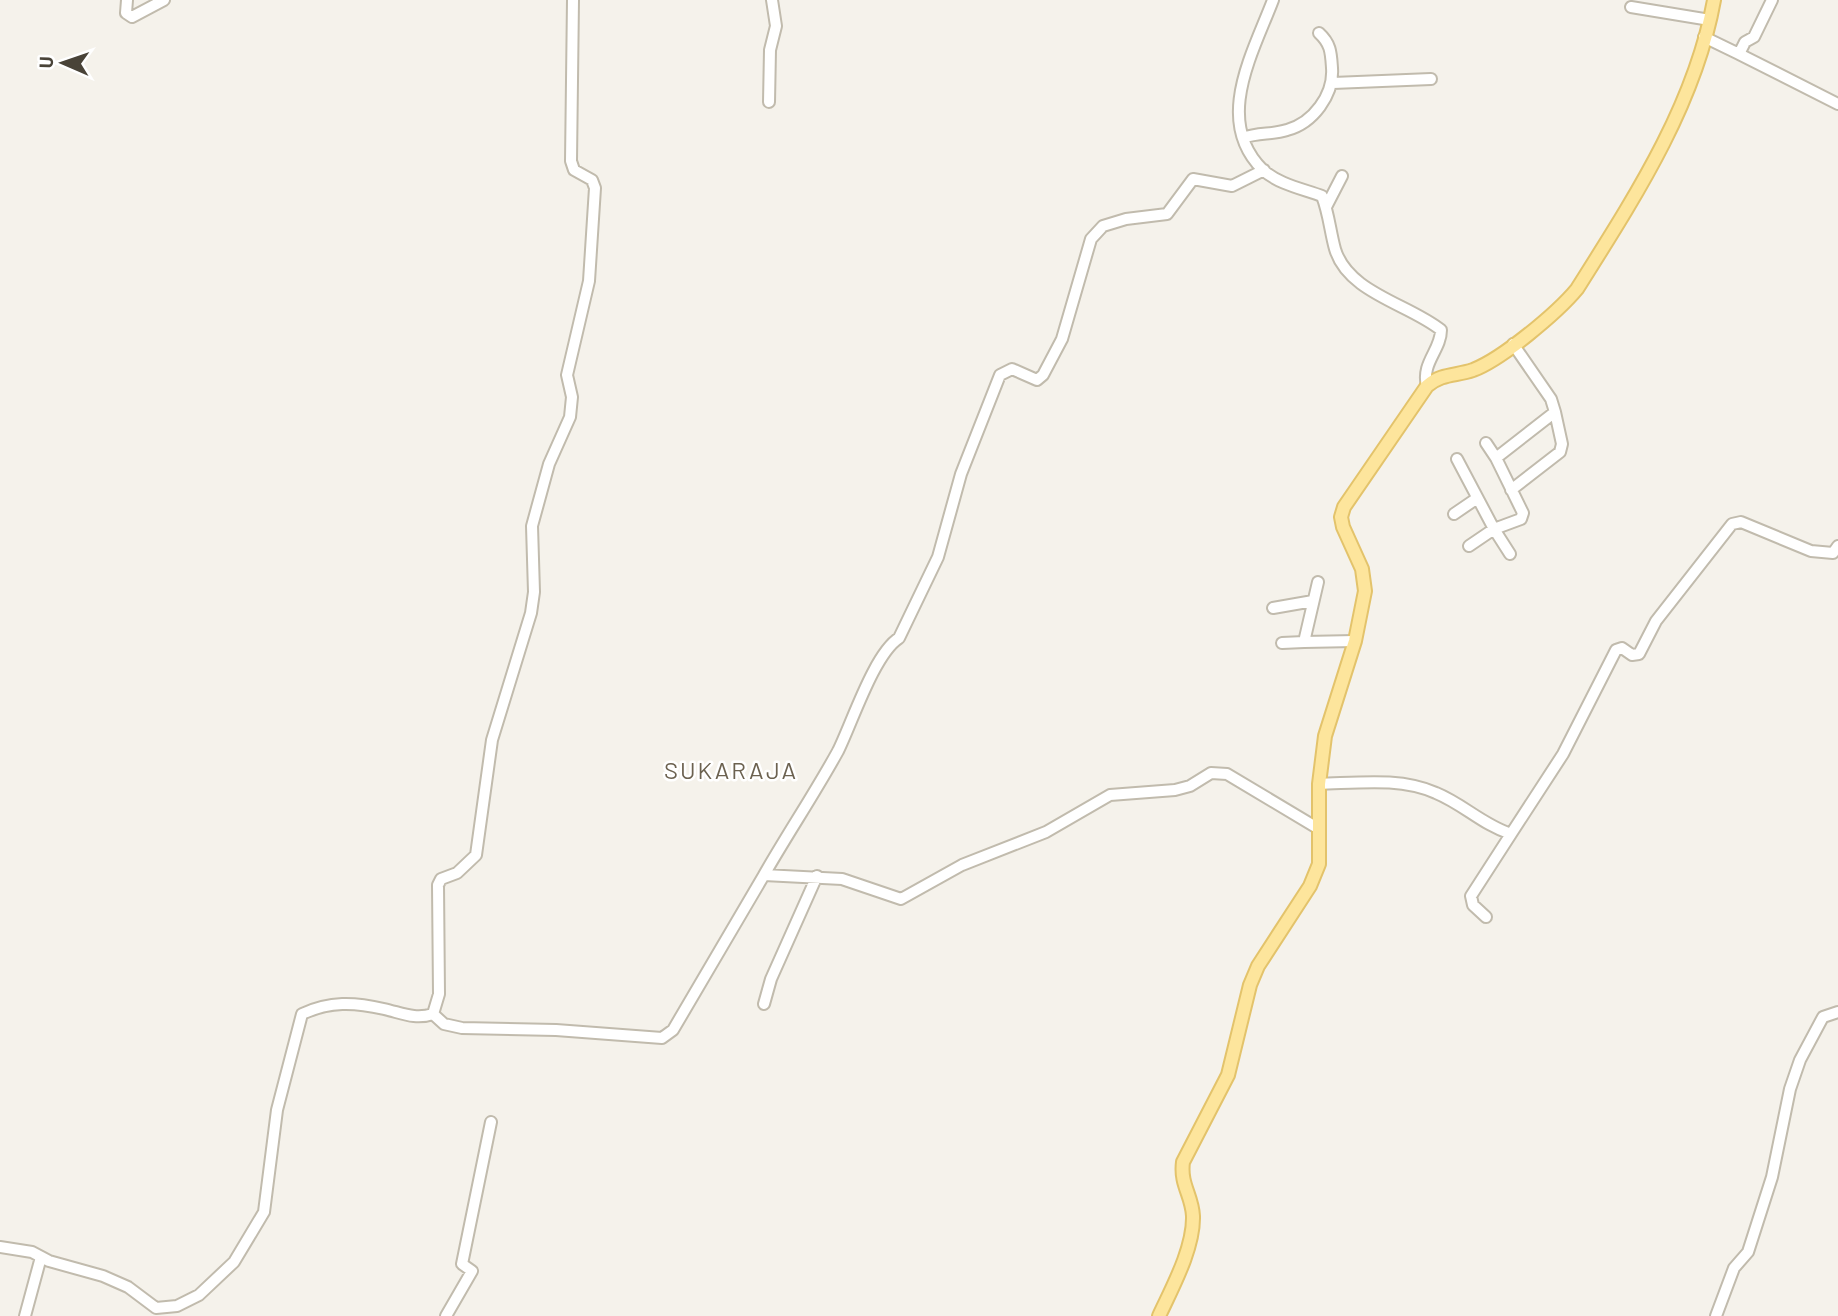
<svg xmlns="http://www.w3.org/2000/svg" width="1838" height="1316" viewBox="0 0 1838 1316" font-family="Barlow,sans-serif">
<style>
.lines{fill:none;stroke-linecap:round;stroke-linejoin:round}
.minor-casing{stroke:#c1bbad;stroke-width:14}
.major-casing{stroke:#e3c36b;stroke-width:16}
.minor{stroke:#fff;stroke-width:10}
.major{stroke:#fde59c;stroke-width:12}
.labels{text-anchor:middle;stroke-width:5;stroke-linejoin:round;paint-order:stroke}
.quarter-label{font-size:24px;letter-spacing:2px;fill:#6c6250;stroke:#fff}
</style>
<rect width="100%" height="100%" fill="#f5f2eb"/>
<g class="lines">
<g class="minor-casing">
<path id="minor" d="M 127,0 L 126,13 L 132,17 L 164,0
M 1273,0 C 1253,53 1213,121 1263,170 C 1278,184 1303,189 1322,196 C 1329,214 1330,231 1335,249 C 1348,293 1409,304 1441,330 C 1441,350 1421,363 1427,386
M 1631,7 L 1710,20
M 1704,37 L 1739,54 L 1745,42 L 1754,37 L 1772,0
M 1739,54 L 1838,104
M 1333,83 L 1431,79
M 769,102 L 770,50 L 776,26 L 772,0
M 1243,138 C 1258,132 1272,135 1287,130 C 1313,123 1334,95 1332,68 C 1331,53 1331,44 1319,33
M 1326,207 L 1342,176
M 1486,443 L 1496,458
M 1457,459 L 1494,529 L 1521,519 L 1523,513 L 1496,458 L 1555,412 L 1551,399 L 1513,344
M 1511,490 L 1560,452 L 1562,444 L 1555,412
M 1454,514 L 1476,499
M 1469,546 L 1494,529 L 1510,554
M 1318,582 L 1304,642 L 1355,641
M 1273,608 L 1313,601
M 1282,643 L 1304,642
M 1319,784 C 1358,783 1400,777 1436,793 C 1463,804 1483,825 1511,834 L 1563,754 L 1616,650 L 1622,648 L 1632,655 L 1639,654 L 1656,621 L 1732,524 L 1741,522 L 1811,551 L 1833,553 L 1838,546
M 764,875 C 788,833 815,793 838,751 C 852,723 874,654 899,638 L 938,557 L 961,474 L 1000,375 L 1012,369 L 1037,380 L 1043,375 L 1062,339 L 1091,239 L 1103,226 L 1126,219 L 1167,214 L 1193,179 L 1232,186 L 1264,170
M 1486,917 L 1473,905 L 1471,896 L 1511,834
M 764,1004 L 771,979 L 817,876
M 433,1014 L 444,1024 L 462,1028 L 556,1030 L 662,1038 L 673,1030 L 764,875 L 842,879 L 901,899 L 962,865 L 1046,832 L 1110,795 L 1175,790 L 1190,786 L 1211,773 L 1227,774 L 1319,829
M 0,1247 L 32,1252 L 49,1261 L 103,1276 L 128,1287 L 156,1308 L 177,1306 L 199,1295 L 234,1262 L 264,1212 L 277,1110 L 302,1014 C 330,1001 354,1002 384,1009 C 402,1013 415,1020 433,1014 L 439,994 L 438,885 L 441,879 L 457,873 L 476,855 L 492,740 L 531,613 L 534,592 L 532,526 L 549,464 L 570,417 L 572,397 L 567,375 L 589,281 L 595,188 L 592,180 L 574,170 L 571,161 L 573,0
M 25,1316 L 41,1257
M 446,1316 L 472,1271 L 462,1264 L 491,1122
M 1716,1316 L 1734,1268 L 1748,1252 L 1772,1177 L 1790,1089 L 1800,1060 L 1823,1017 L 1838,1012"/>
</g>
<g class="major-casing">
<path id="major" d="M 1159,1316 C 1172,1288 1194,1248 1193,1216 C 1192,1195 1180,1185 1183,1162 L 1228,1075 L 1250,985 L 1258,966 L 1310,886 L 1319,864 L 1319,784 L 1325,736 L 1355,641 L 1365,591 L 1362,569 L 1343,527 L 1341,517 L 1344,507 L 1427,386 C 1442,373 1456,376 1473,370 C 1502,359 1557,313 1577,289 C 1633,200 1695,106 1714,0"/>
</g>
<use href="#minor" class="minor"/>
<use href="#major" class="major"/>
</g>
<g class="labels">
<g class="quarter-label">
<text x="731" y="779">SUKARAJA</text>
</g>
</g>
<g transform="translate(63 63) rotate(272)" stroke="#ffffff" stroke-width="5" paint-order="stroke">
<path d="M0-5L12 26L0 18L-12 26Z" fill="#494338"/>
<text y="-10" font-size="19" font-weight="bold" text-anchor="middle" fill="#494338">U</text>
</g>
</svg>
